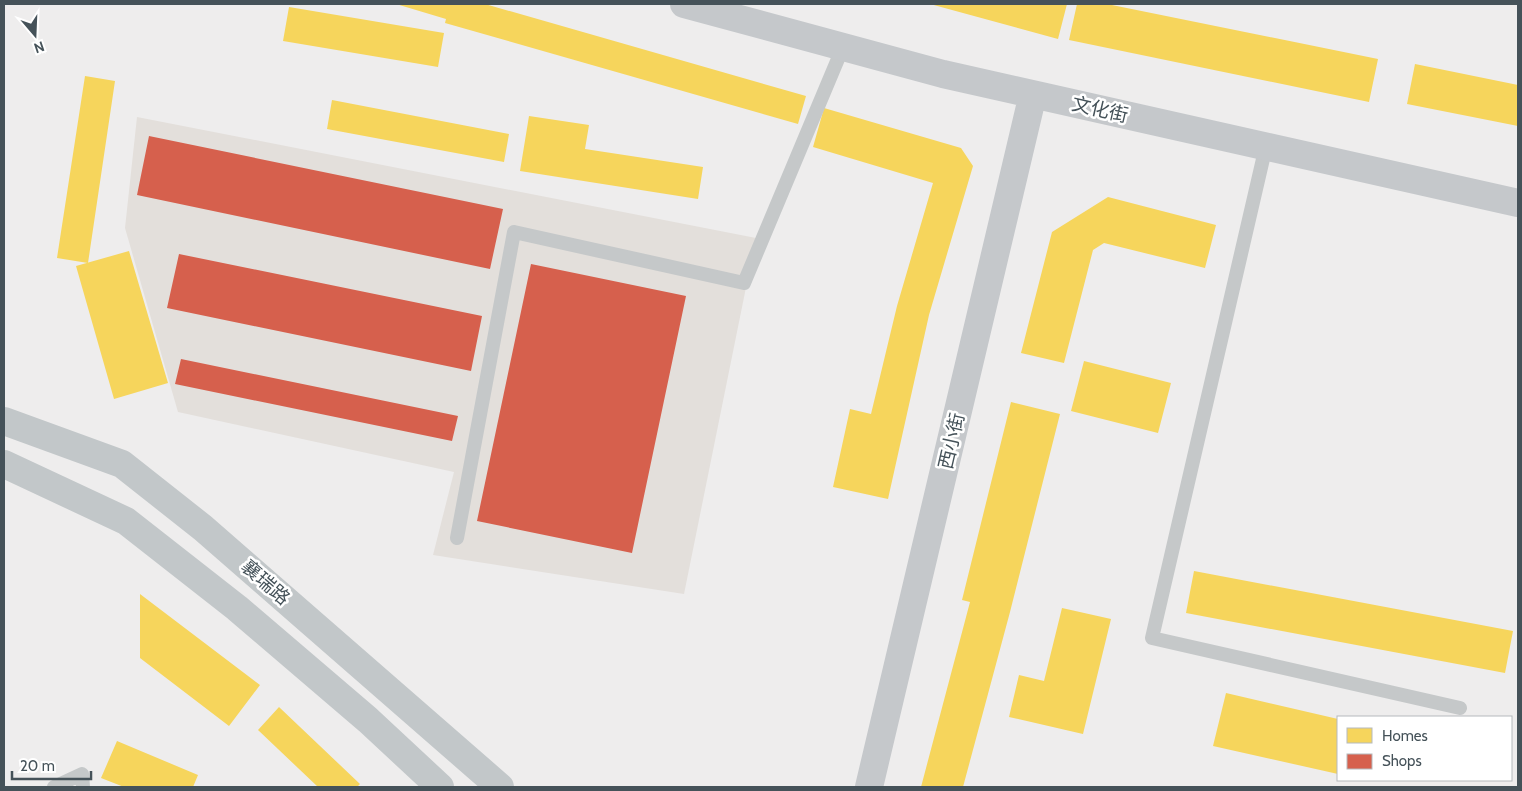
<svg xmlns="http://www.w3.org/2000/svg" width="1522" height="791" viewBox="0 0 1522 791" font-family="Cabin,'Noto Sans SC',sans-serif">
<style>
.commercial{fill:#e3dfdb}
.homes{fill:#f6d55c}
.shops{fill:#d6604d}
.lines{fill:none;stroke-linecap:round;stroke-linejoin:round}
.lane{stroke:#c5c8c9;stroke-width:14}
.secondary{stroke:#c5c8cb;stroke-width:28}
.primary{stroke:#c2c7c9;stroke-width:28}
.labels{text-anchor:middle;stroke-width:5;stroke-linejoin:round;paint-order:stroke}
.street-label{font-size:19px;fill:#455259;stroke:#fff}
</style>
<rect width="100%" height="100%" fill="#eeeded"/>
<path class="commercial" d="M 137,117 L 756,238 L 684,594 L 433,555 L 454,472 L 178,412 L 125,228 Z"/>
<path class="homes" d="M 396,4 L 485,4 L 806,96 L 798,124 L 445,23 L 446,19 Z
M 930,4 L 1067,4 L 1058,39 Z
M 1077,4 L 1107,4 L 1378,59 L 1369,102 L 1069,40 Z
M 289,7 L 444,33 L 438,67 L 283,41 Z
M 1415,64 L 1518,85 L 1518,126 L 1407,104 Z
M 85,76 L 115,81 L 88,263 L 57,258 Z
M 332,100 L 509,134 L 504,162 L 327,129 Z
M 824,108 L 961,148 L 973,166 L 929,315 L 888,499 L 833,487 L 850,409 L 871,414 L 897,306 L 933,183 L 813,147 Z
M 529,116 L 589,125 L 585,149 L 703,167 L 698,199 L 520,171 Z
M 1108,197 L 1216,225 L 1205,268 L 1104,243 L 1093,250 L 1064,363 L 1021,353 L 1052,232 Z
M 129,251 L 168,383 L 114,399 L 76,266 Z
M 1084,361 L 1171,383 L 1158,433 L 1071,411 Z
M 1011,402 L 1060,414 L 1010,612 L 963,787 L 921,787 L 970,602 L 962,600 Z
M 1194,571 L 1513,631 L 1505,673 L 1186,613 Z
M 140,594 L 260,685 L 229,726 L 140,658 Z
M 1062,608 L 1111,619 L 1083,734 L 1009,717 L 1019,675 L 1044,681 Z
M 1226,693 L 1338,719 L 1338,774 L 1213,746 Z
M 279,707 L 360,784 L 357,787 L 318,787 L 258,730 Z
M 117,741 L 198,775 L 193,787 L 124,787 L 101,778 Z"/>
<path class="shops" d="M 149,136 L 503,209 L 490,269 L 137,195 Z
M 179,254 L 482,316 L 471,371 L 167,308 Z
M 531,264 L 686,296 L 632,553 L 477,521 Z
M 181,359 L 458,416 L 452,441 L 175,384 Z"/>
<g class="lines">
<path class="lane" d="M 1266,146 L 1152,638 L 1460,708
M 457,538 L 514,232 L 744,283 L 843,47
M 54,787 L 82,774 L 83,787"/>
<path class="secondary" d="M 684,4 L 943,74 L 1518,203
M 869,787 L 1033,94"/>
<path class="primary" d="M 4,421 L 122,464 L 203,528 L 500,787
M 4,464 L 126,521 L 237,608 L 368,720 L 440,787"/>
</g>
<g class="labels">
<g class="street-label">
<text transform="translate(1100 109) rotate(13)" y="7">文化街</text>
<text transform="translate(951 441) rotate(-77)" y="7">西小街</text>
<text transform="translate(266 582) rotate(41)" y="7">襄瑞路</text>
</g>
</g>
<rect width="1522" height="791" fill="none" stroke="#455259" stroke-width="10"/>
<rect x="1337" y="716" width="175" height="65" fill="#ffffff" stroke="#b5babd"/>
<rect x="1347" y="728" width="25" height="15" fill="#f6d55c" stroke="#b5babd"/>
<text x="1382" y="741" font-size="15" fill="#455259">Homes</text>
<rect x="1347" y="754" width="25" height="15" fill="#d6604d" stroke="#b5babd"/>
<text x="1382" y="766" font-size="15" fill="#455259">Shops</text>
<g transform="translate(35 35) rotate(161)" stroke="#ffffff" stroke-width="4" paint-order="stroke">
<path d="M0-4L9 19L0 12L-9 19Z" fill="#455259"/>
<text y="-8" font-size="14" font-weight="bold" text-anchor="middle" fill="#455259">N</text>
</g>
<path d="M12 771v8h79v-8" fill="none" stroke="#455259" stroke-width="2.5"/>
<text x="20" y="771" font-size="15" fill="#455259" stroke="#ffffff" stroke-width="4" paint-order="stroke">20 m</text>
</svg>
